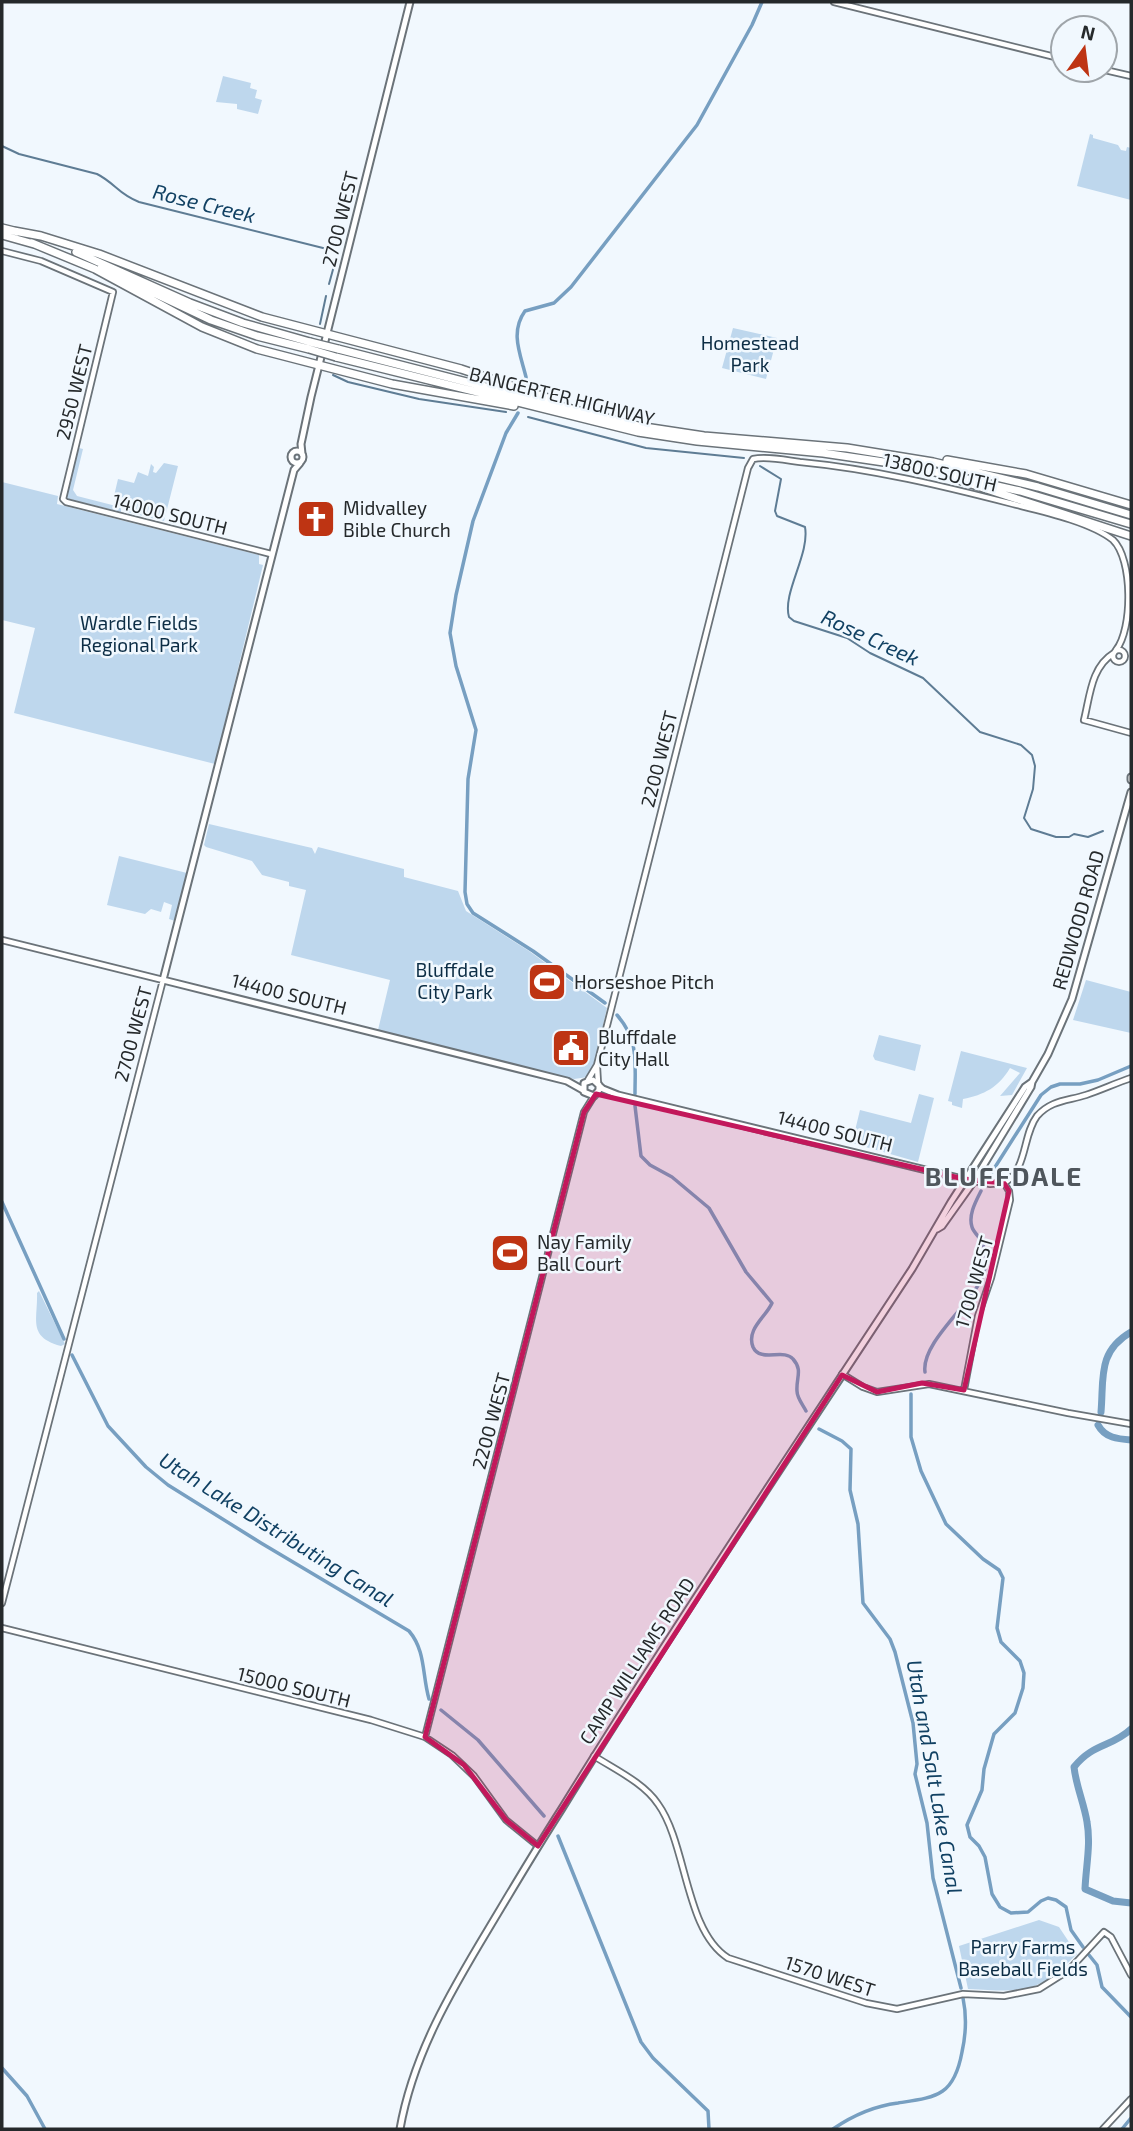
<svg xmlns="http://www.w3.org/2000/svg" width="1133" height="2131" viewBox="0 0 1133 2131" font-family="'Exo 2',sans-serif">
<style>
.green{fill:#bed7ed}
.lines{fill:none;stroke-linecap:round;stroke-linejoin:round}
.stream{stroke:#5e7c94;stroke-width:2}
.canal{stroke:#779fc1;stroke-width:3.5}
.river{stroke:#779fc1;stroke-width:7}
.minor-casing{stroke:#6b7379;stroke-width:8}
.major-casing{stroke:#6b7379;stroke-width:9}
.highway-casing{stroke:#6b7379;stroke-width:10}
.minor{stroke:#fff;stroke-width:4.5}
.major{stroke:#fff;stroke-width:5}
.highway{stroke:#fff;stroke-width:7}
.highway-bridge-casing{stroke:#6b7379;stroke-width:10;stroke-linecap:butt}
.highway-bridge{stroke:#fff;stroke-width:7}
.marked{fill:#c2185b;fill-opacity:0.2;stroke:#c2185b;stroke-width:5;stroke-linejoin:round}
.labels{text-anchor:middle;stroke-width:5;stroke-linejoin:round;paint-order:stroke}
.street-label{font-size:19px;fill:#25292b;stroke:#f1f8fe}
.park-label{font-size:19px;fill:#0c2d45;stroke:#f1f8fe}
.poi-label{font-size:19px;fill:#25292b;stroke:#f1f8fe;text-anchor:start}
.water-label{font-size:21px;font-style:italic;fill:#114163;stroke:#f1f8fe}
.district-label{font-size:26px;font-weight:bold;letter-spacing:2px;fill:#4f565c;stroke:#f1f8fe}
</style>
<rect width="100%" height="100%" fill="#f1f8fe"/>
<path class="green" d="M 223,76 L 251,83 L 250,88 L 257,90 L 255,98 L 262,100 L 258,114 L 237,109 L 237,104 L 216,102 Z
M 1090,134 L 1093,135 L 1093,138 L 1118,145 L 1121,150 L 1126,151 L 1127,147 L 1131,148 L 1131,200 L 1077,186 Z
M 733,328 L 777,338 L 766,379 L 722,368 Z
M 79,448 L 83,449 L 73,490 L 77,496 L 120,507 L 121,504 L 121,512 L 69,499 L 66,497 Z
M 164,463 L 178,466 L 164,521 L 127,512 L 130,499 L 114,496 L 118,479 L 134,483 L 138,472 L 148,476 L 151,464 L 154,467 L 153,472 L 156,473 Z
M 2,482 L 58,496 L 57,504 L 259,555 L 259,564 L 263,565 L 215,764 L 14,713 L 35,628 L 2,620 Z
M 209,824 L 312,848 L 315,854 L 318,847 L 404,869 L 404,877 L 458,891 L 466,911 L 529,951 L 607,1008 L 593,1068 L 588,1077 L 574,1079 L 378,1030 L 390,980 L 291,955 L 306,890 L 289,886 L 289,882 L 262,875 L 252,861 L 206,847 L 204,845 Z
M 119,856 L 187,873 L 175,921 L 169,919 L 172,905 L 164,902 L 161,912 L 151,909 L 145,914 L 107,905 Z
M 1086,980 L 1131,992 L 1131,1033 L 1073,1020 Z
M 879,1035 L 921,1045 L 915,1071 L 875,1060 L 873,1056 Z
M 961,1051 L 1027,1068 L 1012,1095 L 1000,1096 L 1020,1073 L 1010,1068 C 999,1087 984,1095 963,1099 L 962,1108 L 952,1105 L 952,1102 L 948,1101 Z
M 919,1094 L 934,1098 L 918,1162 L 852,1143 L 860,1110 L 911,1123 Z
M 39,1291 L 65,1344 L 61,1346 C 27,1337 38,1319 37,1293 Z
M 1039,1920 L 1059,1927 L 1077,1954 C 1037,1995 1023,1992 968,1989 L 959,1946 Z"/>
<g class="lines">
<path class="stream" d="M 2,146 L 19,154 L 97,174 C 115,183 118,194 139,202 L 331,250 L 337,255 L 329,284
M 320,324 L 326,296
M 767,344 L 767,345
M 748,370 L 749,370
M 333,375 L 348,382 L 419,399 L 506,412
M 528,417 L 646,448 L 744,458
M 760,466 L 781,479 L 775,511 L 777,516 L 805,527 C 810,554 782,593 789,617 L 794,621 L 847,638 L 870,653 L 923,678 L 980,732 L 1021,745 L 1032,755 L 1035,766 L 1033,789 L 1024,818 L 1031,829 L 1056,837 L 1069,837 L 1074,834 L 1088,837 L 1103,831"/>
<path class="canal" d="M 526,383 L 526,377 C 520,353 510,332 525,311 L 554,303 L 571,287 L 697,125 L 752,25 L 762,2
M 518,413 L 506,433 L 473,521 L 456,595 L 450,633 L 456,666 L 476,730 L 468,779 L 465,892 L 467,904 L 473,913 L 533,951 L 605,1003
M 617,1015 C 639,1040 635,1062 635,1094
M 635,1106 L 641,1156 L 650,1165 L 672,1177 L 709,1208 L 746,1272 L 772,1303 C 766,1317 746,1329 753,1347 C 760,1363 784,1348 793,1359 C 803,1370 796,1378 797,1391 C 797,1398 803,1405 806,1411
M 990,1175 L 1041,1095 L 1051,1087 L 1060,1084 L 1080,1084 L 1098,1080 L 1131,1066
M 2,1202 L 64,1339
M 72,1355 L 108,1426 L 146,1467 L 168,1485 L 261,1543 L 409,1631 C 426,1651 422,1675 429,1699
M 925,1372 C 921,1344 968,1306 980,1282 C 987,1268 988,1254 981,1240 C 978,1236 973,1231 972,1227 C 968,1215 976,1201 981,1191
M 911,1394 L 911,1437 L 921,1471 L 946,1524 L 983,1559 L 999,1570 L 1003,1578 L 997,1628 L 1001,1642 L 1020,1661 L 1024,1673 L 1023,1688 L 1015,1713 L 994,1734 L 984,1769 L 982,1790 L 967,1825 L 970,1837 L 979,1846 L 985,1857 L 992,1894 L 1000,1907 L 1011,1913 L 1028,1912 L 1041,1901 L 1048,1898 L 1056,1900 L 1066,1907 L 1071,1930 L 1083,1947
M 819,1429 L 842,1441 L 851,1449 L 850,1490 L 858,1524 L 863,1603 L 890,1639 L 895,1652 L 913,1723 L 917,1764 L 915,1774 L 927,1823 L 933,1878 L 961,1988
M 441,1710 L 478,1740 L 544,1816
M 558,1836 L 641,2042 L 653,2058 L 708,2111 L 709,2129
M 1089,1955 L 1097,1965 L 1102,1987 L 1131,2017
M 2,2068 L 27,2096 L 45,2129
M 833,2129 C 852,2116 874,2106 898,2103 C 937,2097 954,2096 962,2052 C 966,2034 967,2017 963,1998
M 1122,2129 L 1131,2118"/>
<path class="river" d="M 1101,1412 C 1104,1378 1097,1352 1131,1332
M 1098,1425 C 1105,1438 1118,1439 1131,1440
M 1131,1729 C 1112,1747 1093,1743 1074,1767 C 1076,1786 1084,1803 1087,1822 C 1091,1844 1086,1866 1085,1889 L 1113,1901 L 1131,1903"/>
<g class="minor-casing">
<path id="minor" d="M 834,2 L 1063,59
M 1105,70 L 1131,76
M 2,251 L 41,261 L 113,292 L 63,499 L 66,502 L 271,554
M1113 656a6 6 0 1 1 12 0a6 6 0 1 1-12 0Z
M 1114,653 C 1091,667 1090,696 1084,720 L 1131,733
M 2,940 L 163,980 L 2,1603
M 597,1066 L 598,1083
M 588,1080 L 597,1065 L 748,468 L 753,459 C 767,456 785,460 800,462 C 873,469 943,486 1013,504 C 1041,511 1091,522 1113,540 C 1133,559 1133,629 1116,650
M 974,1181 L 990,1184 L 1004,1183
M 1004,1183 C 1028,1169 1022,1136 1037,1116 C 1051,1100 1067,1101 1086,1095 C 1101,1090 1116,1083 1131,1078
M 842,1374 L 863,1387 L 877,1392 L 929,1384 L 1068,1413 L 1131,1424
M 964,1390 L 978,1316 L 991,1278 L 1010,1200 L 1009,1191 L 1004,1183
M 2,1628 L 371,1720 L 425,1737 L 452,1755 L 474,1776 L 506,1820 L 538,1846
M 425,1737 L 584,1112 L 594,1096
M 594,1756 C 616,1770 644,1783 658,1804 C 687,1844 685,1931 728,1958 L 866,2003 L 897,2009 L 963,1994 L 1004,1996 L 1039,1989 L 1069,1970 L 1104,1932 L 1111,1937 L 1131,1975
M 1103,2129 L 1131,2099"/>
</g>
<g class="major-casing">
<path id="major" d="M291 457a6 6 0 1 1 12 0a6 6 0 1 1-12 0Z
M 302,454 L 301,444 L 311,397 L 410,2
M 300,463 L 294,470 L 163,980 L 567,1081 L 583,1090
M 1131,777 L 1131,780
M 599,1085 L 599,1090 L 594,1096 L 584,1092 L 584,1083 L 593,1080 L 603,1089 L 618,1095 L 967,1180
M 937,1229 L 942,1226 L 974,1181 L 1031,1087 L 1032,1082 L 1048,1054 L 1072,999 L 1131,792
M 400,2129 C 413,2055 451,1991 489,1928 C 513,1888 536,1849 561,1810 C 674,1627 794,1449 912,1269 L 951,1202 L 1025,1087 L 1032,1082"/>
</g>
<g class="highway-casing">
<path id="highway" d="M 2,228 L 18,232
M 14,231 L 41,236 L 99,254 L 262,317 L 461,369 L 557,401
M 2,235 L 34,244
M 32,243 L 95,269 L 202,327 L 257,349 L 392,384 L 514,406
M 76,252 L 190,303 L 243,323 L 310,342
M 101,268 L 211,320 L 257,336 L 309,349
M 338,349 L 638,426 L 704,436 L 847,448 L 933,462 L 1038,487 L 1131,515
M 336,357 L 638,432 L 697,441 L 823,453 L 904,465 L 1020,491 L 1131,524
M 947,460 L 1026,474 L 1131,505
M 959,480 L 1131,536"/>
</g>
<use href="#minor" class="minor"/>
<use href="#major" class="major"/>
<use href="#highway" class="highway"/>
<g class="highway-bridge-casing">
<path id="highway-bridge" d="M 310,342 L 338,349
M 309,349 L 336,357"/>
</g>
<use href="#highway-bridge" class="highway-bridge"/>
</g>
<path class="marked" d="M 596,1094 L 964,1179 L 1004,1183 L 1009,1191 L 964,1390 L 922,1383 L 877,1392 L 842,1375 L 538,1846 L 506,1820 L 464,1765 L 425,1737 L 584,1112 Z"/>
<defs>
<g id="church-square" transform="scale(2.0125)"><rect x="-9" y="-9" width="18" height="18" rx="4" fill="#be3413" stroke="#f1f8fe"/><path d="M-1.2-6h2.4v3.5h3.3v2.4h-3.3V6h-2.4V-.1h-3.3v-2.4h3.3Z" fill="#fff"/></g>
<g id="stadium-square" transform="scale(2.0125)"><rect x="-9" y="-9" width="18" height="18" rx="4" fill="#be3413" stroke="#f1f8fe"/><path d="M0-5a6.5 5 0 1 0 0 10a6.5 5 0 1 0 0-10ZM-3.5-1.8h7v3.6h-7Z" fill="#fff"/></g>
<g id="civic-square" transform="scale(2.0125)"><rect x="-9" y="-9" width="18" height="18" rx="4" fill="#be3413" stroke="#f1f8fe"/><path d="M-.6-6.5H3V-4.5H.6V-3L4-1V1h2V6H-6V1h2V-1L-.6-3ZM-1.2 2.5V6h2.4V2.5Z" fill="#fff"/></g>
</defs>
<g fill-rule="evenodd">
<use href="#church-square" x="316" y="519"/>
<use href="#stadium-square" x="547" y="982"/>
<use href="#civic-square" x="571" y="1048"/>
<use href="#stadium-square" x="510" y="1253"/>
</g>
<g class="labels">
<g class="street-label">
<text transform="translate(340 219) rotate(-76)" y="7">2700 WEST</text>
<text transform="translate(74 392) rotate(-76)" y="7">2950 WEST</text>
<text transform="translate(562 396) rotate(14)" y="7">BANGERTER HIGHWAY</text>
<text transform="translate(940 472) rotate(13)" y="7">13800 SOUTH</text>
<text transform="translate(170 514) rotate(14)" y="7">14000 SOUTH</text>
<text transform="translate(659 759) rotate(-76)" y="7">2200 WEST</text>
<text transform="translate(1078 920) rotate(-74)" y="7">REDWOOD ROAD</text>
<text transform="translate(289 994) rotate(14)" y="7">14400 SOUTH</text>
<text transform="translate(133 1034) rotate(-75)" y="7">2700 WEST</text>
<text transform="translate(835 1131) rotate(14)" y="7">14400 SOUTH</text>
<text transform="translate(974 1282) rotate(-74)" y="7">1700 WEST</text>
<text transform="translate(491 1421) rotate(-75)" y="7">2200 WEST</text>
<text transform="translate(637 1661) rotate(-57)" y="7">CAMP WILLIAMS ROAD</text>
<text transform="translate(294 1687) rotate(14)" y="7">15000 SOUTH</text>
<text transform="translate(830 1976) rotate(18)" y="7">1570 WEST</text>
</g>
<g class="park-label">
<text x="750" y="350">Homestead<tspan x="750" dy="22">Park</tspan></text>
<text x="139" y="630">Wardle Fields<tspan x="139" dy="22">Regional Park</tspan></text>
<text x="455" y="977">Bluffdale<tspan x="455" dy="22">City Park</tspan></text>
<text x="1023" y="1954">Parry Farms<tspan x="1023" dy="22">Baseball Fields</tspan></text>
</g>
<g class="poi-label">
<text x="343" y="515">Midvalley<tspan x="343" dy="22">Bible Church</tspan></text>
<text x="574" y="989">Horseshoe Pitch</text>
<text x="598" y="1044">Bluffdale<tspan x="598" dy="22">City Hall</tspan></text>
<text x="537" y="1249">Nay Family<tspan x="537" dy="22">Ball Court</tspan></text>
</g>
<g class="water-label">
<text transform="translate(204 204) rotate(14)" y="7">Rose Creek</text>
<text transform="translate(870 638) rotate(25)" y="7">Rose Creek</text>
<text transform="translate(276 1530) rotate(32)" y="7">Utah Lake Distributing Canal</text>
<text transform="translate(934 1777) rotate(80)" y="7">Utah and Salt Lake Canal</text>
</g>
<g class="district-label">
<text x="1004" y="1186">BLUFFDALE</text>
</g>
</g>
<rect width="1133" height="2131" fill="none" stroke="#25292b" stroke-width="7"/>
<g transform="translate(1084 49) rotate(14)"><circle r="33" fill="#f1f8fe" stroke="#9fa5aa" stroke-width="2"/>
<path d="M0-5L12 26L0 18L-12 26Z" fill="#be3413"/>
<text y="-10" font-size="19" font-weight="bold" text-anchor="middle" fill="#25292b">N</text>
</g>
</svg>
